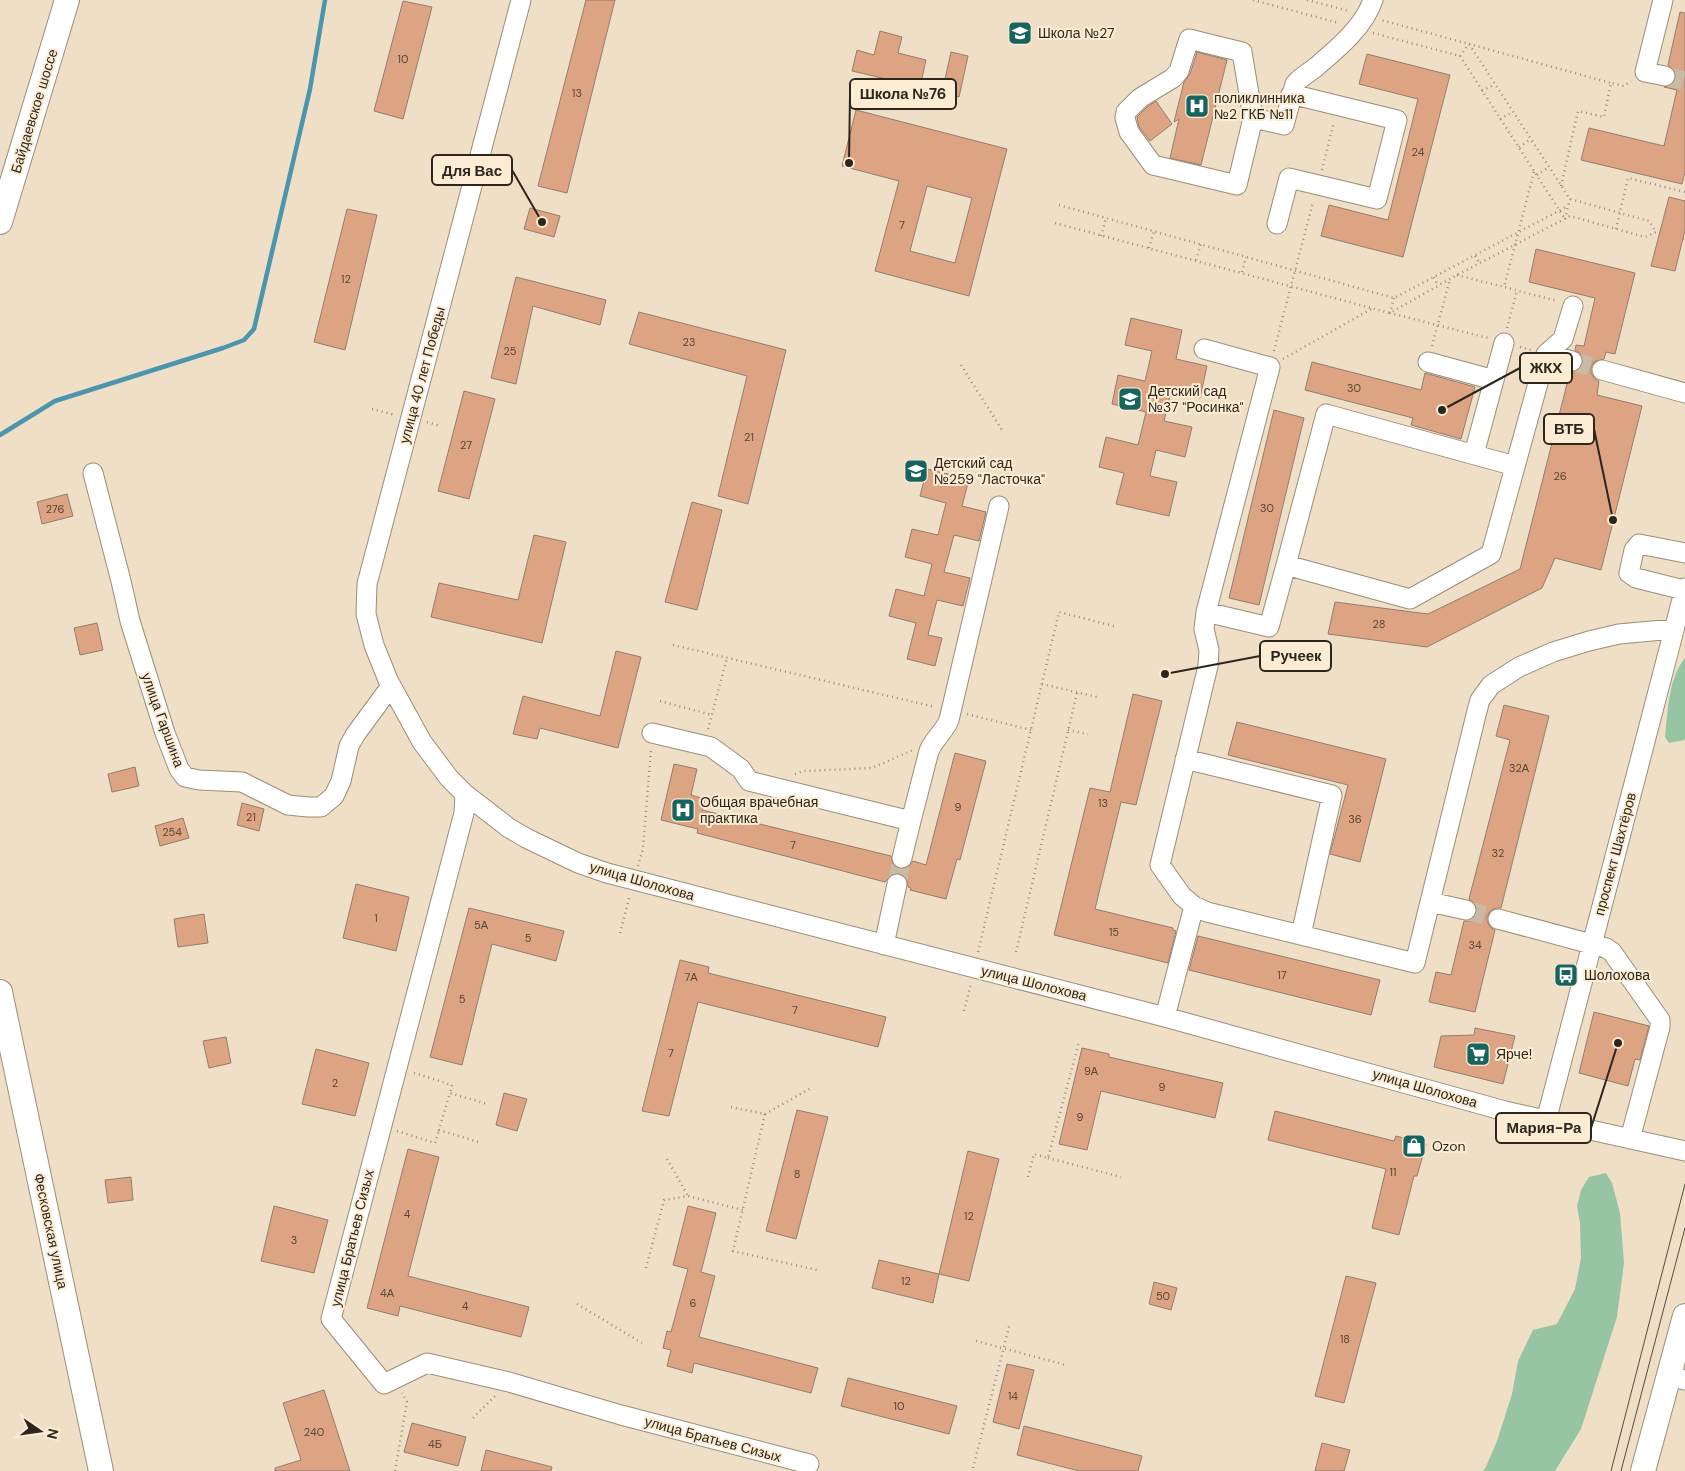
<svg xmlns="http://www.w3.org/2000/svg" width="1685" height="1471" viewBox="0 0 1685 1471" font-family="'DM Sans',sans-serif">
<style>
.green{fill:#97c5a4}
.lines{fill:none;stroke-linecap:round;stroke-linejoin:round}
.stream{stroke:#4c95ad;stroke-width:4.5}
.building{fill:#dca482;stroke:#947d6f;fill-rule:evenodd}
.minor-tunnel{stroke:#c8baa5;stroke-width:19;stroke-dasharray:19 9;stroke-linecap:butt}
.minor-casing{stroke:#9c8d77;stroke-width:21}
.major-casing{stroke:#9c8d77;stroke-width:26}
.path{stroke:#9a8e7d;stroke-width:2.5;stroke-dasharray:1 4;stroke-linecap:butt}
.minor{stroke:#fff;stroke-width:19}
.major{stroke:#fff;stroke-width:24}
.tram{stroke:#544c40;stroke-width:1}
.labels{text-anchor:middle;stroke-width:4;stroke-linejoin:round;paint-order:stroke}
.number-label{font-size:11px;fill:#584636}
.poi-label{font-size:14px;fill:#2c261d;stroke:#fcecd4;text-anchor:start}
.street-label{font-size:14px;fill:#2c261d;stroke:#fcecd4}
.leader{fill:none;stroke:#2c261d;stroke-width:2}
.callout-dot{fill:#2c261d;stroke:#fcecd4;stroke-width:2}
.callout{fill:#fcecd4;stroke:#2c261d;stroke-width:2}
.callout-label{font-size:15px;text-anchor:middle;font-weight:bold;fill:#2c261d}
</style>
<rect width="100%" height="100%" fill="#efdfc7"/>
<path class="green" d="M 1685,658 L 1685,740 L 1669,743 L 1665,737 C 1668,711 1668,679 1685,658 Z
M 1606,1173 L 1612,1183 L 1620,1213 L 1624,1263 L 1617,1317 L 1581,1429 L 1555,1471 L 1482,1471 L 1485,1469 L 1497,1441 L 1512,1394 L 1518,1361 L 1533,1330 L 1557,1324 L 1575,1289 L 1581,1258 L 1580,1223 L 1577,1206 L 1581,1190 L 1589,1177 Z"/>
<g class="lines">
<path class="stream" d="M 0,435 L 55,401 L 223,348 L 244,340 L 254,329 L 310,89 L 325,0"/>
</g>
<path class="building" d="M 586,0 L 615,0 L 567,193 L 538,186 Z
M 403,1 L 432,7 L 403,119 L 374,111 Z
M 1680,12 L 1685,13 L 1685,172 L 1682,184 L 1581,160 L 1589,128 L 1664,146 L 1677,90 L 1664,87 L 1673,84 L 1676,79 L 1675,72 L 1668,65 Z
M 880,31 L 902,37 L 898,53 L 926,60 L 920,87 L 852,71 L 857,50 L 874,55 Z
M 951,52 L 968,56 L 959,97 L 942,93 Z
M 1197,52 L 1227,60 L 1201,165 L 1170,158 L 1179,119 L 1174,122 L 1184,82 L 1190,74 Z
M 1367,54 L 1450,75 L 1403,257 L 1321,236 L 1329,205 L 1388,220 L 1418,99 L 1359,84 Z
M 1156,101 L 1172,124 L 1150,141 L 1139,127 L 1137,117 L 1147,107 Z
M 856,110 L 1007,149 L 969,296 L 875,271 L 899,181 L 842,166 ZM 927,186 L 972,198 L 955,263 L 910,251 Z
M 1669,197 L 1685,201 L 1685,230 L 1675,271 L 1651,266 Z
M 530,208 L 560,216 L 554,237 L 524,229 Z
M 347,209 L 377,215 L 345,350 L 314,342 Z
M 1536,249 L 1635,273 L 1615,354 L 1606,352 L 1604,359 L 1594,362 L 1591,367 L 1591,373 L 1594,378 L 1599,381 L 1597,395 L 1642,406 L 1601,570 L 1555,558 L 1542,588 L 1427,647 L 1328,634 L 1335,602 L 1428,614 L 1520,569 L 1570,372 L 1574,372 L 1580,369 L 1583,363 L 1583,359 L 1580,353 L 1575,350 L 1576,345 L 1584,346 L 1595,298 L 1529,282 Z
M 516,277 L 606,300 L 600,325 L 533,306 L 516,384 L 491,378 Z
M 639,312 L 786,350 L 748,504 L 718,496 L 747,376 L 629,344 Z
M 1131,318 L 1182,330 L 1176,359 L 1207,366 L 1200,398 L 1171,392 L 1164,421 L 1192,427 L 1185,457 L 1156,450 L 1150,476 L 1177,482 L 1169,516 L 1116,504 L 1124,473 L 1099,467 L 1106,437 L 1138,445 L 1146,412 L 1112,404 L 1118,375 L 1145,381 L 1152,351 L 1125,345 Z
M 1312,362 L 1421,390 L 1425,373 L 1475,387 L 1461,439 L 1411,425 L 1413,418 L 1305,390 Z
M 464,391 L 495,399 L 469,499 L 438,491 Z
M 1274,410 L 1304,418 L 1259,605 L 1229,598 Z
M 927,469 L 969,479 L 962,506 L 986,512 L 979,541 L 954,535 L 944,572 L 970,578 L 963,606 L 937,600 L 928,635 L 942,638 L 935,666 L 907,659 L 916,623 L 889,616 L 896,589 L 924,596 L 932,564 L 905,557 L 912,529 L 938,535 L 946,503 L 920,496 Z
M 67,494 L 73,516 L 42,524 L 37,502 Z
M 692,502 L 722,510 L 697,610 L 665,602 Z
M 534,535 L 566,542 L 542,643 L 431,617 L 439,583 L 518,600 Z
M 97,623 L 103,650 L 80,655 L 74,628 Z
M 616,651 L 641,657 L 618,748 L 540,728 L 537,739 L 513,734 L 523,696 L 600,716 Z
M 1133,694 L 1162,701 L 1136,805 L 1121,802 L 1095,909 L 1173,928 L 1173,930 L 1176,931 L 1168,963 L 1054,935 L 1090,788 L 1110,792 Z
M 1504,705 L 1549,716 L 1501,908 L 1496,908 L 1490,911 L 1487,917 L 1487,921 L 1490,927 L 1495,930 L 1475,1012 L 1429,1002 L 1436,972 L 1451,975 L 1464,921 L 1470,921 L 1474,918 L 1477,913 L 1477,906 L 1469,899 L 1510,740 L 1496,736 Z
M 1237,722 L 1386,759 L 1360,862 L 1330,854 L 1348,785 L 1228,755 Z
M 955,753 L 986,761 L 960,860 L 957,859 L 946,899 L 910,890 L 911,888 L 908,887 L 907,880 L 905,876 L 900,873 L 893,874 L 885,882 L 697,833 L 698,829 L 661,820 L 674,764 L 697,769 L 691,795 L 705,799 L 702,810 L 891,856 L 894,866 L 900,869 L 906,869 L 913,861 L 926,865 Z
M 135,767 L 139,786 L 112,792 L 108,774 Z
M 242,803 L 264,809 L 259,831 L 237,825 Z
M 183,818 L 189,838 L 160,846 L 155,826 Z
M 356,884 L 409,897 L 396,951 L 343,938 Z
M 469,908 L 564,931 L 556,961 L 492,944 L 462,1065 L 430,1057 Z
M 204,914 L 208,943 L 178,947 L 174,919 Z
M 1198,936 L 1380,980 L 1371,1015 L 1189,970 Z
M 680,960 L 709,967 L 708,973 L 886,1017 L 878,1047 L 698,1002 L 669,1116 L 642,1111 Z
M 1594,1012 L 1649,1026 L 1640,1060 L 1635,1059 L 1628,1086 L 1579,1073 Z
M 1475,1028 L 1515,1036 L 1503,1084 L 1434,1067 L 1441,1036 L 1474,1035 Z
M 226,1037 L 231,1063 L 209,1068 L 203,1041 Z
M 1082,1048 L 1109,1054 L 1109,1057 L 1223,1083 L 1215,1118 L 1101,1091 L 1087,1150 L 1059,1144 Z
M 316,1049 L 369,1063 L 355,1116 L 302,1104 Z
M 504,1093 L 527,1099 L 517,1131 L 496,1125 Z
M 797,1110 L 828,1117 L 796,1239 L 766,1231 Z
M 1275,1111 L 1394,1141 L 1396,1136 L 1426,1144 L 1417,1176 L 1414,1176 L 1399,1235 L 1372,1228 L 1386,1169 L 1268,1140 Z
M 408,1149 L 439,1157 L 408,1276 L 529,1307 L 521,1337 L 400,1306 L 398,1316 L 367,1308 Z
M 968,1151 L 999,1159 L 969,1281 L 939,1274 Z
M 131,1177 L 133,1200 L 108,1203 L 105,1180 Z
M 274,1206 L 328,1220 L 314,1273 L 261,1261 Z
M 688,1206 L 716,1213 L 701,1272 L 715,1276 L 699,1337 L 818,1368 L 811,1393 L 694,1363 L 692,1373 L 667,1366 L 671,1350 L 663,1348 L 667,1331 L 671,1332 L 688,1269 L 673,1265 Z
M 879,1260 L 939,1274 L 933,1303 L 872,1288 Z
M 1346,1276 L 1376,1283 L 1344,1403 L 1315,1396 Z
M 1154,1282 L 1177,1288 L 1171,1310 L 1149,1304 Z
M 1007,1364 L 1034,1370 L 1019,1429 L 993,1422 Z
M 848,1378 L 957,1406 L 949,1434 L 841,1406 Z
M 324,1390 L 350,1471 L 275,1471 L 275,1468 L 301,1460 L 283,1403 Z
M 412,1423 L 466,1437 L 458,1466 L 404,1452 Z
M 1024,1426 L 1142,1456 L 1138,1471 L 1079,1471 L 1017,1455 Z
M 1322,1443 L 1350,1450 L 1344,1471 L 1315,1471 Z
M 486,1450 L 552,1467 L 551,1471 L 481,1471 Z"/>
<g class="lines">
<path class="minor-tunnel" d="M 1665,76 L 1685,81
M 1572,361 L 1602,370
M 897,884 L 902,858
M 1466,910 L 1498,919"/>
<g class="minor-casing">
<path id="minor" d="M 521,0 L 367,584 L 366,614 L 374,645 L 388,680 L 422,742 L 449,778 L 465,794 L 509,828 L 526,838 L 578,863 L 607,873 L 1165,1017 L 1505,1111 L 1685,1151
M 1663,0 L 1645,72 L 1665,76
M 1253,118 L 1242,52 L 1189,39 L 1179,71 L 1173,78 L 1140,98 L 1126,112 L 1125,118 L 1129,132 L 1153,165 L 1237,185 L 1253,118 L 1284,125 L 1295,84 C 1300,77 1309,73 1316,67 C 1337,49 1364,27 1373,0
M 1277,224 L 1289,178 L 1377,199 L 1397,120 L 1291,94
M 1204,349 L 1270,367 L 1206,612
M 1546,354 L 1563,339 L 1573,306
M 1428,362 L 1494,380
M 1602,370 L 1685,393
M 1474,454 L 1504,343
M 93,473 L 121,581 L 130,621 L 165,733 L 179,769 L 185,777 L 199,780 L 242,782 L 288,805 L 308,807 L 321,807 L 334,796 L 341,781 L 349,746 L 355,735 L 391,686
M 1286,565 L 1326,414 L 1515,466
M 1684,590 L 1636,578 L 1629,573 L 1634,550 L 1639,544 L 1685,553
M 652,733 L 711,747 L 741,769 L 749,781 L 911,821 L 902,858
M 1185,759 L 1332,795 L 1301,935
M 465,794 L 464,813 L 331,1319 L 384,1384 L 427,1363 L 509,1382 L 621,1415 L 809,1464
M 911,821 L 929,751 C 934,739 944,732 949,720 L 999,506
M 1430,902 L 1466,910
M 1194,906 L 1207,912 L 1415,963 L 1477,711 L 1480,700 L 1491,685 L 1519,667 L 1553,652 L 1589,641 L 1619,634 L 1674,629
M 1498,919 L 1606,948 L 1612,952 L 1660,1020 L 1660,1027 L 1630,1139
M 884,945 L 897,884
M 1165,1017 L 1194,906 L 1182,896 L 1160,865 L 1208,666 L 1209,650 L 1204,629 L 1206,612 L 1269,627 L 1286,565 L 1410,599 L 1491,554 L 1546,354 L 1572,361
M 1546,1121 L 1685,588
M 1670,1376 L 1685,1380"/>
</g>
<g class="major-casing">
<path id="major" d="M 0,222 L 67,0
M 0,992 L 101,1471
M 1643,1471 L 1685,1316"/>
</g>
<path class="path" d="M 1253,0 L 1339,23
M 1307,0 L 1349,11
M 1373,33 L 1460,56 L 1565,219
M 1460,56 L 1469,44 L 1611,83
M 1482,91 L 1495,84
M 1500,119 L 1513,112
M 1519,147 L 1531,139
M 1322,170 L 1334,122
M 1534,172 L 1504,287 L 1557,301
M 1537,175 L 1549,167
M 1561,186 L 1578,111 L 1604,117 L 1611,83 L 1624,86 L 1631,81
M 1059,205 L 1394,298 L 1568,206
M 1565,219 L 1570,199
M 1055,223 L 1390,313 L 1457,275 L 1570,216 L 1645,237 L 1656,232 L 1649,221 L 1570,199 L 1469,44 L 1381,20
M 1616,229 L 1628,178 L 1685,192
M 1101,236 L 1106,218
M 1683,239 L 1685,240
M 1149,248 L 1154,231
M 1475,256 L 1480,264
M 1196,260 L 1201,244
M 1242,272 L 1246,257
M 1457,275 L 1504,287
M 1434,277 L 1438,286
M 1394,298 L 1390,313 L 1488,338
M 1507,328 L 1517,291
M 1432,346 L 1450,279
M 1520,347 L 1531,350
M 1274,351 L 1313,202
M 1283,359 L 1373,308
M 961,365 L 1002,430
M 372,409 L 395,415
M 427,422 L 440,426
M 673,645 L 935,707
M 1042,684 L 1097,697
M 660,701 L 712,715
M 967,714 L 1031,730
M 708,729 L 727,658
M 1068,730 L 1088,734
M 795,774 L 804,771 L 872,768 L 913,750
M 638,866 L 643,849 L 651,749
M 620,933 L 630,895
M 978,952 L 1059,612 L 1114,626
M 1016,952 L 1077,693
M 964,1011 L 971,984
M 414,1073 L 452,1085 L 450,1093
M 731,1107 L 765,1114 L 733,1251 L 817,1270
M 765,1114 L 813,1087
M 397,1131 L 435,1143 L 439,1130
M 478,1142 L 439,1130 L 450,1093 L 487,1104
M 1048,1158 L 1121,1177
M 667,1159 L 688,1196
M 1028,1177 L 1034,1154 L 1048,1158 L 1079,1042
M 646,1268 L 664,1200 L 688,1196 L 743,1210
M 577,1304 L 642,1343
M 976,1341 L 1066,1365
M 473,1418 L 495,1396
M 973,1468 L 1010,1323
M 395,1471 L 407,1402 L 402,1393"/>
<use href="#minor" class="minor"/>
<use href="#major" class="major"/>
<path class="tram" d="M 1611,1471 L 1685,1184
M 1621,1471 L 1685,1228"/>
</g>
<defs>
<g id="school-square" transform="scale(1.25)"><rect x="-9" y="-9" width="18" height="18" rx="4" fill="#17645f" stroke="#fcecd4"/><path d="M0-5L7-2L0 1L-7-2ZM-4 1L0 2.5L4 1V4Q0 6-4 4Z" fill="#fff"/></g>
<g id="hospital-square" transform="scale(1.25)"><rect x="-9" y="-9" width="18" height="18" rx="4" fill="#17645f" stroke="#fcecd4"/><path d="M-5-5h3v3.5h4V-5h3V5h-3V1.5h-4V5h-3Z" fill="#fff"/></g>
<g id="bus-square" transform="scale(1.25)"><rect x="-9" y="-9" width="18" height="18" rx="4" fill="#17645f" stroke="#fcecd4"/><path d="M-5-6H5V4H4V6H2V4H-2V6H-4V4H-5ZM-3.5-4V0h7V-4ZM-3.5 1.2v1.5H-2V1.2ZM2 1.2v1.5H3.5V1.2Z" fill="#fff"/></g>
<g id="supermarket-square" transform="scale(1.25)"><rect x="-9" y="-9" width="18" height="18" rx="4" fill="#17645f" stroke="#fcecd4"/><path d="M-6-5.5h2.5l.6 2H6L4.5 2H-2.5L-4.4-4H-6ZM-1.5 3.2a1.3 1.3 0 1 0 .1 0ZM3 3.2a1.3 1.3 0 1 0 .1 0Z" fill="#fff"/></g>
<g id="shop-square" transform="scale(1.25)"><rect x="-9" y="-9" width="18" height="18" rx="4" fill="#17645f" stroke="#fcecd4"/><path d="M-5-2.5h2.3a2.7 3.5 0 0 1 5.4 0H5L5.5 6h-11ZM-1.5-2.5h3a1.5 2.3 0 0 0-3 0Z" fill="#fff"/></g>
</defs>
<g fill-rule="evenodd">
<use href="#school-square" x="1020" y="33"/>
<use href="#hospital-square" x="1197" y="106"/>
<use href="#school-square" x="1130" y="399"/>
<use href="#school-square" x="916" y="471"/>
<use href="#hospital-square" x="683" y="810"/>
<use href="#bus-square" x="1566" y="975"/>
<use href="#supermarket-square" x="1478" y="1054"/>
<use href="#shop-square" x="1414" y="1146"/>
</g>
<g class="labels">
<g class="number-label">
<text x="403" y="63">10</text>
<text x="577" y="97">13</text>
<text x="1418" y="156">24</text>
<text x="902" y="229">7</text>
<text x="346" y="283">12</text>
<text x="689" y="346">23</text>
<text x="510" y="355">25</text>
<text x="1354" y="392">30</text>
<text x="749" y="441">21</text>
<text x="466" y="449">27</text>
<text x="1560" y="480">26</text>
<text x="1267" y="512">30</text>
<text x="55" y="513">276</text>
<text x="1379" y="628">28</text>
<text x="1519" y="772">32А</text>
<text x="1103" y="807">13</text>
<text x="958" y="811">9</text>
<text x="251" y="821">21</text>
<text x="1355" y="823">36</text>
<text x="172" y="836">254</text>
<text x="793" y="849">7</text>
<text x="1498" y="857">32</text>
<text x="376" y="922">1</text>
<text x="481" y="929">5А</text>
<text x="1114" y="936">15</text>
<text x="528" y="942">5</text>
<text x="1475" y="949">34</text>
<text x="1282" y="979">17</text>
<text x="691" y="981">7А</text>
<text x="462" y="1003">5</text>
<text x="795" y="1014">7</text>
<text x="671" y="1057">7</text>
<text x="1091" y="1075">9А</text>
<text x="335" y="1087">2</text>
<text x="1162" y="1091">9</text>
<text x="1080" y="1121">9</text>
<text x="1393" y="1176">11</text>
<text x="797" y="1178">8</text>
<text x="407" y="1218">4</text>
<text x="969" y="1220">12</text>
<text x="294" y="1244">3</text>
<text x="906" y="1285">12</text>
<text x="387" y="1297">4А</text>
<text x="1163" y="1300">50</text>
<text x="693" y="1307">6</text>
<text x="465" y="1310">4</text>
<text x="1345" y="1343">18</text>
<text x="1013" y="1400">14</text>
<text x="899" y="1410">10</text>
<text x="314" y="1436">240</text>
<text x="435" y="1448">4Б</text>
</g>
<g class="poi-label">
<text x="1038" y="38">Школа №27</text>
<text x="1214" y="103">поликлинника<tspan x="1214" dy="16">№2 ГКБ №11</tspan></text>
<text x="1148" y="396">Детский сад<tspan x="1148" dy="16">№37 "Росинка"</tspan></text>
<text x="934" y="468">Детский сад<tspan x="934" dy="16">№259 "Ласточка"</tspan></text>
<text x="700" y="807">Общая врачебная<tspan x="700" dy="16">практика</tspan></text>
<text x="1584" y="980">Шолохова</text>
<text x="1496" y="1059">Ярче!</text>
<text x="1432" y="1151">Ozon</text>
</g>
<g class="street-label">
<text transform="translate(34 111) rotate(-73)" y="5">Байдаевское шоссе</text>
<text transform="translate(422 375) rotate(-75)" y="5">улица 40 лет Победы</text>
<text transform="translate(163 720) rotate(70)" y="5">улица Гаршина</text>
<text transform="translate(1615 854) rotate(-75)" y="5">проспект Шахтёров</text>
<text transform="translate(642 881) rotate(16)" y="5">улица Шолохова</text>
<text transform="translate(1034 983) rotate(14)" y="5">улица Шолохова</text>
<text transform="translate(1425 1088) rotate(16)" y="5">улица Шолохова</text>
<text transform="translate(51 1231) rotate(78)" y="5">Фесковская улица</text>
<text transform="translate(352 1238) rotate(-76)" y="5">улица Братьев Сизых</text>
<text transform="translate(713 1439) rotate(15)" y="5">улица Братьев Сизых</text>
</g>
</g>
<path class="leader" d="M849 163L850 94M542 222L512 170M1442 410L1520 368M1613 520L1594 429M1165 674L1260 656M1618 1043L1591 1128"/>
<g class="callout-dot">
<circle cx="849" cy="163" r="5"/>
<circle cx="542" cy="222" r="5"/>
<circle cx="1442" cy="410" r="5"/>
<circle cx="1613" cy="520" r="5"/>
<circle cx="1165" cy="674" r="5"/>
<circle cx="1618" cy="1043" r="5"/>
</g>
<g class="callout">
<rect x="850" y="79" width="106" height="30" rx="5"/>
<rect x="432" y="155" width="80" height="30" rx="5"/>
<rect x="1520" y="353" width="52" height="30" rx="5"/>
<rect x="1544" y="414" width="50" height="30" rx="5"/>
<rect x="1260" y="641" width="71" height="30" rx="5"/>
<rect x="1496" y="1113" width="95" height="30" rx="5"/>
</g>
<g class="callout-label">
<text x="903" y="99">Школа №76</text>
<text x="472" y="176">Для Вас</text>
<text x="1546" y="373">ЖКХ</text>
<text x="1569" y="434">ВТБ</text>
<text x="1296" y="661">Ручеек</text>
<text x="1544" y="1133">Мария-Ра</text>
</g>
<g transform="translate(40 1431) rotate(103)" stroke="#fcecd4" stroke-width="4" paint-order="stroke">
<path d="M0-4L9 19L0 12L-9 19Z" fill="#2c261d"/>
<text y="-8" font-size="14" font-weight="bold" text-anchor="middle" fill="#2c261d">N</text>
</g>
</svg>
